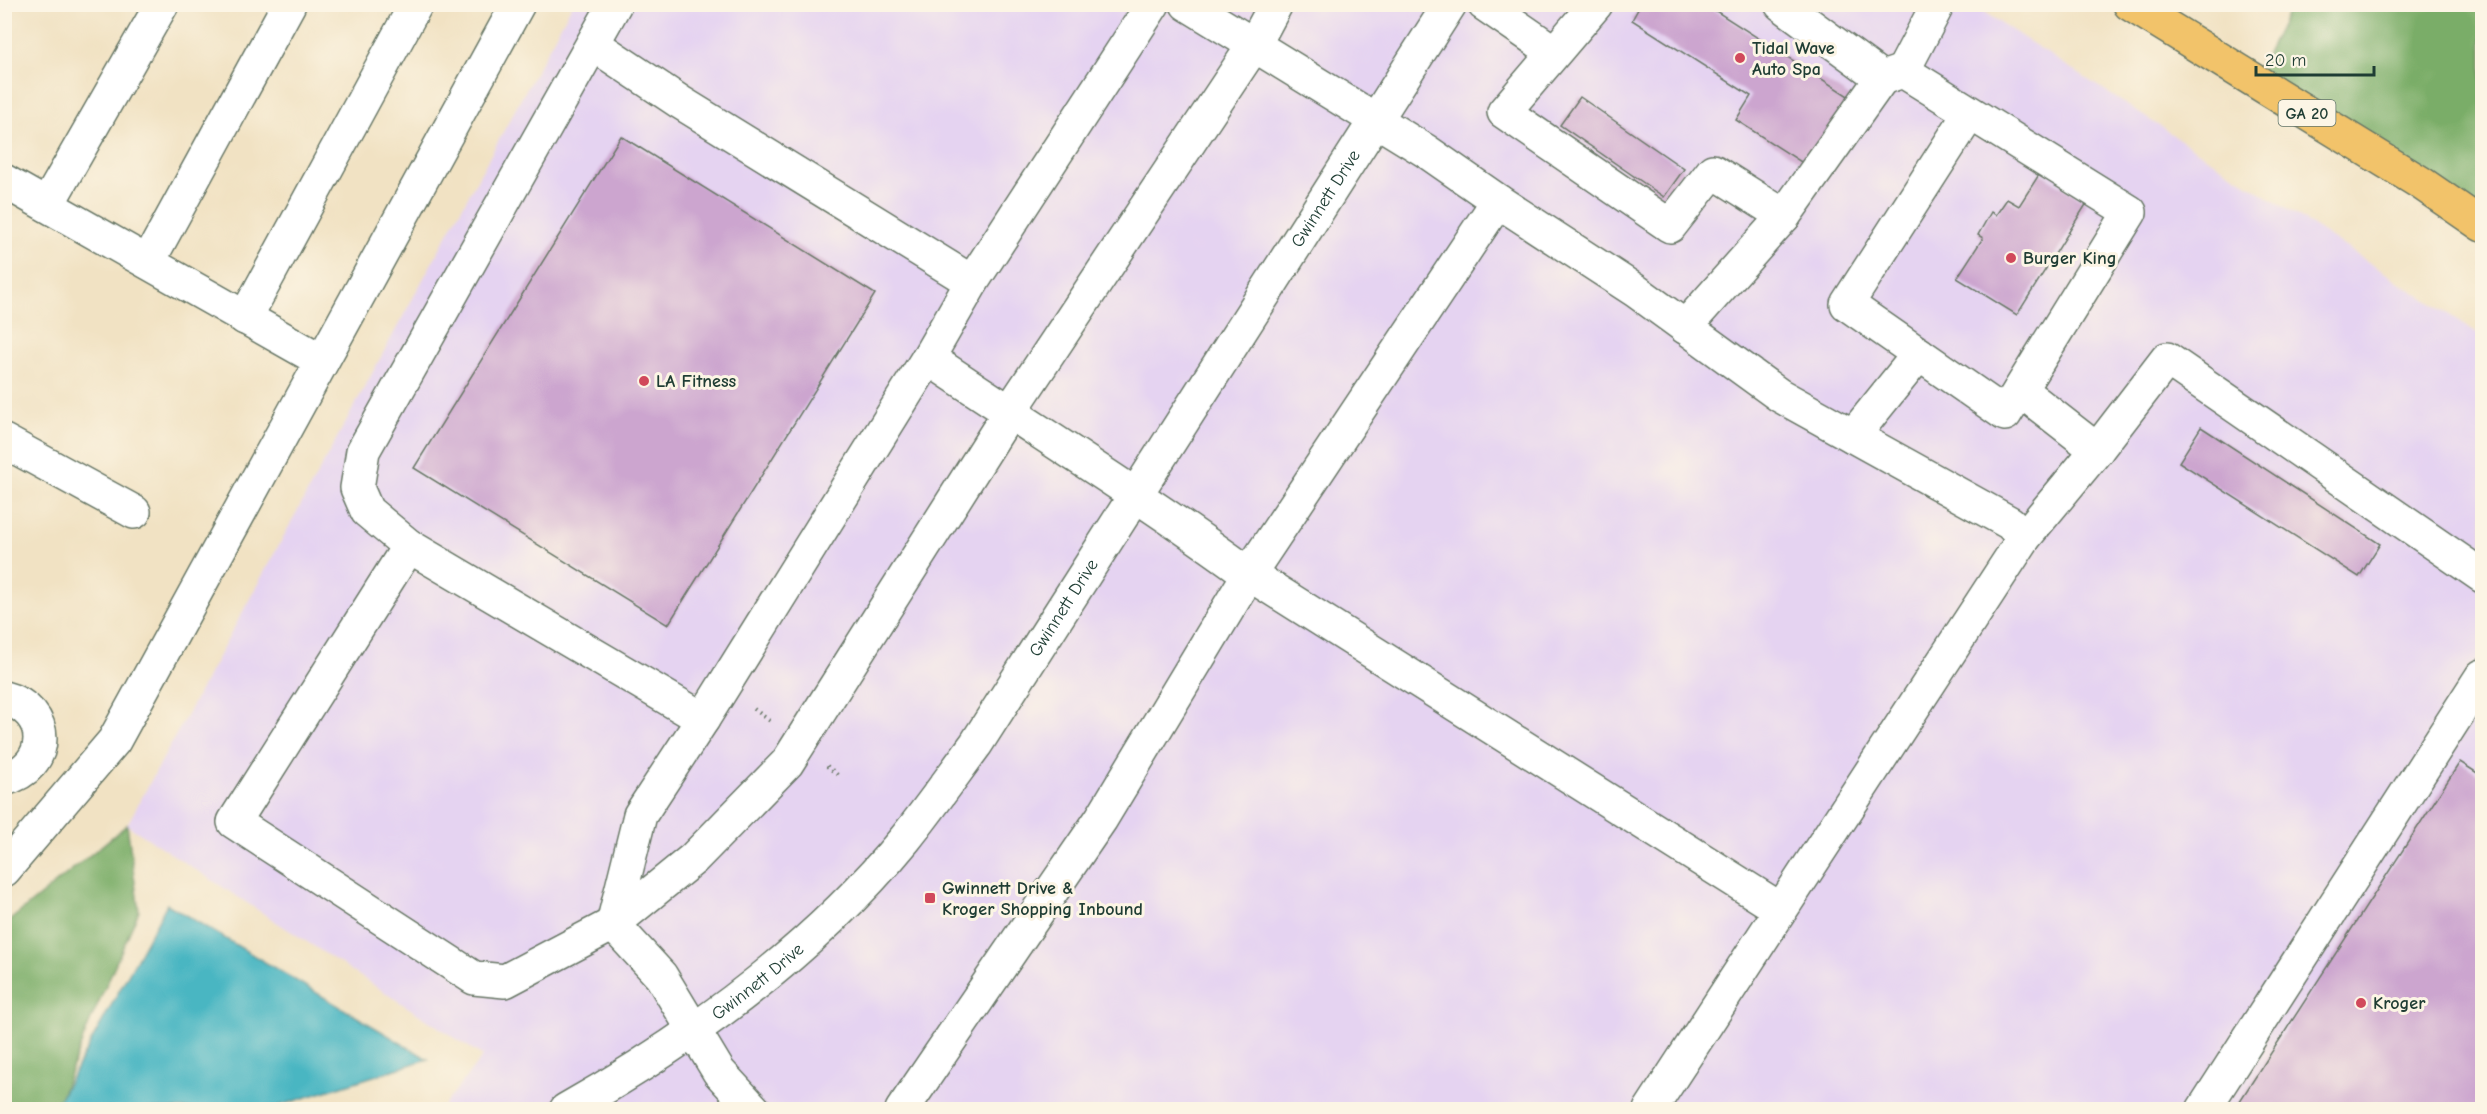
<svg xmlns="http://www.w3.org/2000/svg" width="2487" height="1114" viewBox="0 0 2487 1114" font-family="'Comic Neue',sans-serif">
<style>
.built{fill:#e5d3f1}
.forest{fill:#7aad68;stroke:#4c754e;stroke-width:1.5}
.water{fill:#48b6c2;stroke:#347a7b;stroke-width:1.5}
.building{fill:#cca5cf}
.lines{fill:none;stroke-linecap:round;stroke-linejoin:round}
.minor-casing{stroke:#687766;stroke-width:36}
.major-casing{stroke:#687766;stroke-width:36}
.path{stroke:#687766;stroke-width:4;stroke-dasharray:1.5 4.5;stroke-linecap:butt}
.minor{stroke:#fff;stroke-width:33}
.major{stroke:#f2c36a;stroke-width:33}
.poi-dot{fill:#d1495b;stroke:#fcf5e5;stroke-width:2}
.labels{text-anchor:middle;stroke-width:6;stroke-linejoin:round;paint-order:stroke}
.shield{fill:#fcf5e5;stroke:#617469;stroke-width:1.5}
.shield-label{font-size:16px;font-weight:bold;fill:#1f3d34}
.poi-label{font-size:18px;font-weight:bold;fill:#1f3d34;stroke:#fcf5e5;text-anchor:start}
.street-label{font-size:18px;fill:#1f3d34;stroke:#fcf5e5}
</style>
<rect width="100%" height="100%" fill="#fcf5e5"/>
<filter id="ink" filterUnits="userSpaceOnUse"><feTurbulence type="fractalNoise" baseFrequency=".0167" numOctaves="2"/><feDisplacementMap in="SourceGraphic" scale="12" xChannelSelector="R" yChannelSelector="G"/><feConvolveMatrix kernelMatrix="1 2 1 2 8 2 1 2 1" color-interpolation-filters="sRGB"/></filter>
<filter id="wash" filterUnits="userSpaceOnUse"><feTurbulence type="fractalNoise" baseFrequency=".008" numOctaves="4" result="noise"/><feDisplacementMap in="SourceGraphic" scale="24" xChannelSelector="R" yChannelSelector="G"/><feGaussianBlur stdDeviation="1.35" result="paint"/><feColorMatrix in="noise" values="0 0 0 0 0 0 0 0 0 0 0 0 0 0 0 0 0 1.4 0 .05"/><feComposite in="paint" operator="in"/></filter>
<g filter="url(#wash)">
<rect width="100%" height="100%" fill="#f1e2c3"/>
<path class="built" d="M 572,5 L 1973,5 L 2482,336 L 2482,1109 L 441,1109 L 483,1056 L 127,825 Z"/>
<path class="forest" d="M 2291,5 L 2482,5 L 2482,229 L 2257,74 Z
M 127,825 L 139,911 L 89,1024 L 56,1109 L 5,1109 L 4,925 Z"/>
<path class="water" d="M 167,904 L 428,1059 L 269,1109 L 54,1109 Z"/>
<g id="blocks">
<path class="building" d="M 1641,4 L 1705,4 L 1856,101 L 1812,169 L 1736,120 L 1751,96 L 1632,20 Z
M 1580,97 L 1684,169 L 1664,197 L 1560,125 Z
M 621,136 L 875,294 L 668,625 L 414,468 Z
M 2040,173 L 2087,203 L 2017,315 L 1957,278 L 1983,238 L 1978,235 L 1991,212 L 1996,215 L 2007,199 L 2019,206 Z
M 2201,427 L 2380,544 L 2359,577 L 2179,462 Z
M 2460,762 L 2482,776 L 2482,1110 L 2234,1110 Z"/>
</g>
</g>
<g filter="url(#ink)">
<use href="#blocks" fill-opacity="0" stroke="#687766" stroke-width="1.5"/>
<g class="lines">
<g class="minor-casing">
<g id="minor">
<path d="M 615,4 L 363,451 L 357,488 L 367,511 L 409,546 L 234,822 L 474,978 L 505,981 L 613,924 L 640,815 L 703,719 L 928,358 L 972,282 L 1153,4"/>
<path d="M 1276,4 L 1254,45 L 1426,151 L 1498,201"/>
<path d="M 1484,4 L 1554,52"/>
<path d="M 1596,4 L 1504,112 L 1670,226 L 1713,171 L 1784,216 L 1882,78 L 1781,4"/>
<path d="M 593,44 L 680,102 L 972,282"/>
<path d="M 1903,71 L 1938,4"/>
<path d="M 1882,78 L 1903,71 L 2130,212 L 2005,414 L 1847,304 L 1970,113"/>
<path d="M 4,181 L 322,361"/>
<path d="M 47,205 L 162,4"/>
<path d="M 148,262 L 289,4"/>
<path d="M 245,318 L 416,4"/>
<path d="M 1685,327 L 1784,216"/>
<path d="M 928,358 C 1035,430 1145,498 1249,574 L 1498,201 L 1636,291 L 1779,395 L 2010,523 L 2024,538 L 2097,450 L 2167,359 L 2482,576"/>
<path d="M 2020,390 L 2097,450"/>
<path d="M 1853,436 L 1919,354"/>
<path d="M 4,441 L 134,512"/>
<path d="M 409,546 L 703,719"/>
<path d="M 4,698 C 52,710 52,767 4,779"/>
<path d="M 4,870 L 114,741 L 518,4"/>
<path id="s1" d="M 566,1110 C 692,1039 813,951 905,839 C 930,808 953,775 976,744 L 1450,4"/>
<path d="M 754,1110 L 719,1072 L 661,976 L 613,924 L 693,859 L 787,763 L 1009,413 L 1254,45 L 1187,4"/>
<path d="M 902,1110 L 1101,819 L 1249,574 L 1780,909"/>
<path d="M 1650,1110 L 2024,538"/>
<path d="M 2203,1110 L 2482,676"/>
</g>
</g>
<g class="major-casing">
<path id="major" d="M 2130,4 L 2421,183 L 2482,225"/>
</g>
<path class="path" d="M 754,709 L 770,721
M 827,766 L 840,777"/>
<use href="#minor" class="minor"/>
<use href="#major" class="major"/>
</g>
</g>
<g class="poi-dot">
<circle cx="1740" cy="58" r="6"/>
<circle cx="2011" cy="258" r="6"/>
<circle cx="644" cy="381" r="6"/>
<rect x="924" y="892" width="12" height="12" rx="3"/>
<circle cx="2361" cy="1003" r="6"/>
</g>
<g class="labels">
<rect class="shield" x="2278.5" y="100" width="57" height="26" rx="4.5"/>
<g class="shield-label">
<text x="2307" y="119">GA 20</text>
</g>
<g class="poi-label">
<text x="1752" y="54">Tidal Wave<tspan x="1752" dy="21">Auto Spa</tspan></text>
<text x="2023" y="264">Burger King</text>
<text x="656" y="387">LA Fitness</text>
<text x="942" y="894">Gwinnett Drive &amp;<tspan x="942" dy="21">Kroger Shopping Inbound</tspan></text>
<text x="2373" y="1009">Kroger</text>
</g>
<g class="street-label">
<text dy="6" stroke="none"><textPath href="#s1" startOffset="1203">Gwinnett Drive</textPath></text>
<text dy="6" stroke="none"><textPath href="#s1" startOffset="717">Gwinnett Drive</textPath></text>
<text dy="6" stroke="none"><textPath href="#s1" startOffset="231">Gwinnett Drive</textPath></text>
</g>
</g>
<rect width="2487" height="1114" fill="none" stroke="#fcf5e5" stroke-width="24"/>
<path d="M2256 66v9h118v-9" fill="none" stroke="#1f3d34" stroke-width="3"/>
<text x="2265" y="66" font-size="18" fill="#1f3d34" stroke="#fcf5e5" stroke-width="4.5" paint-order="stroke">20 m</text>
</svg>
